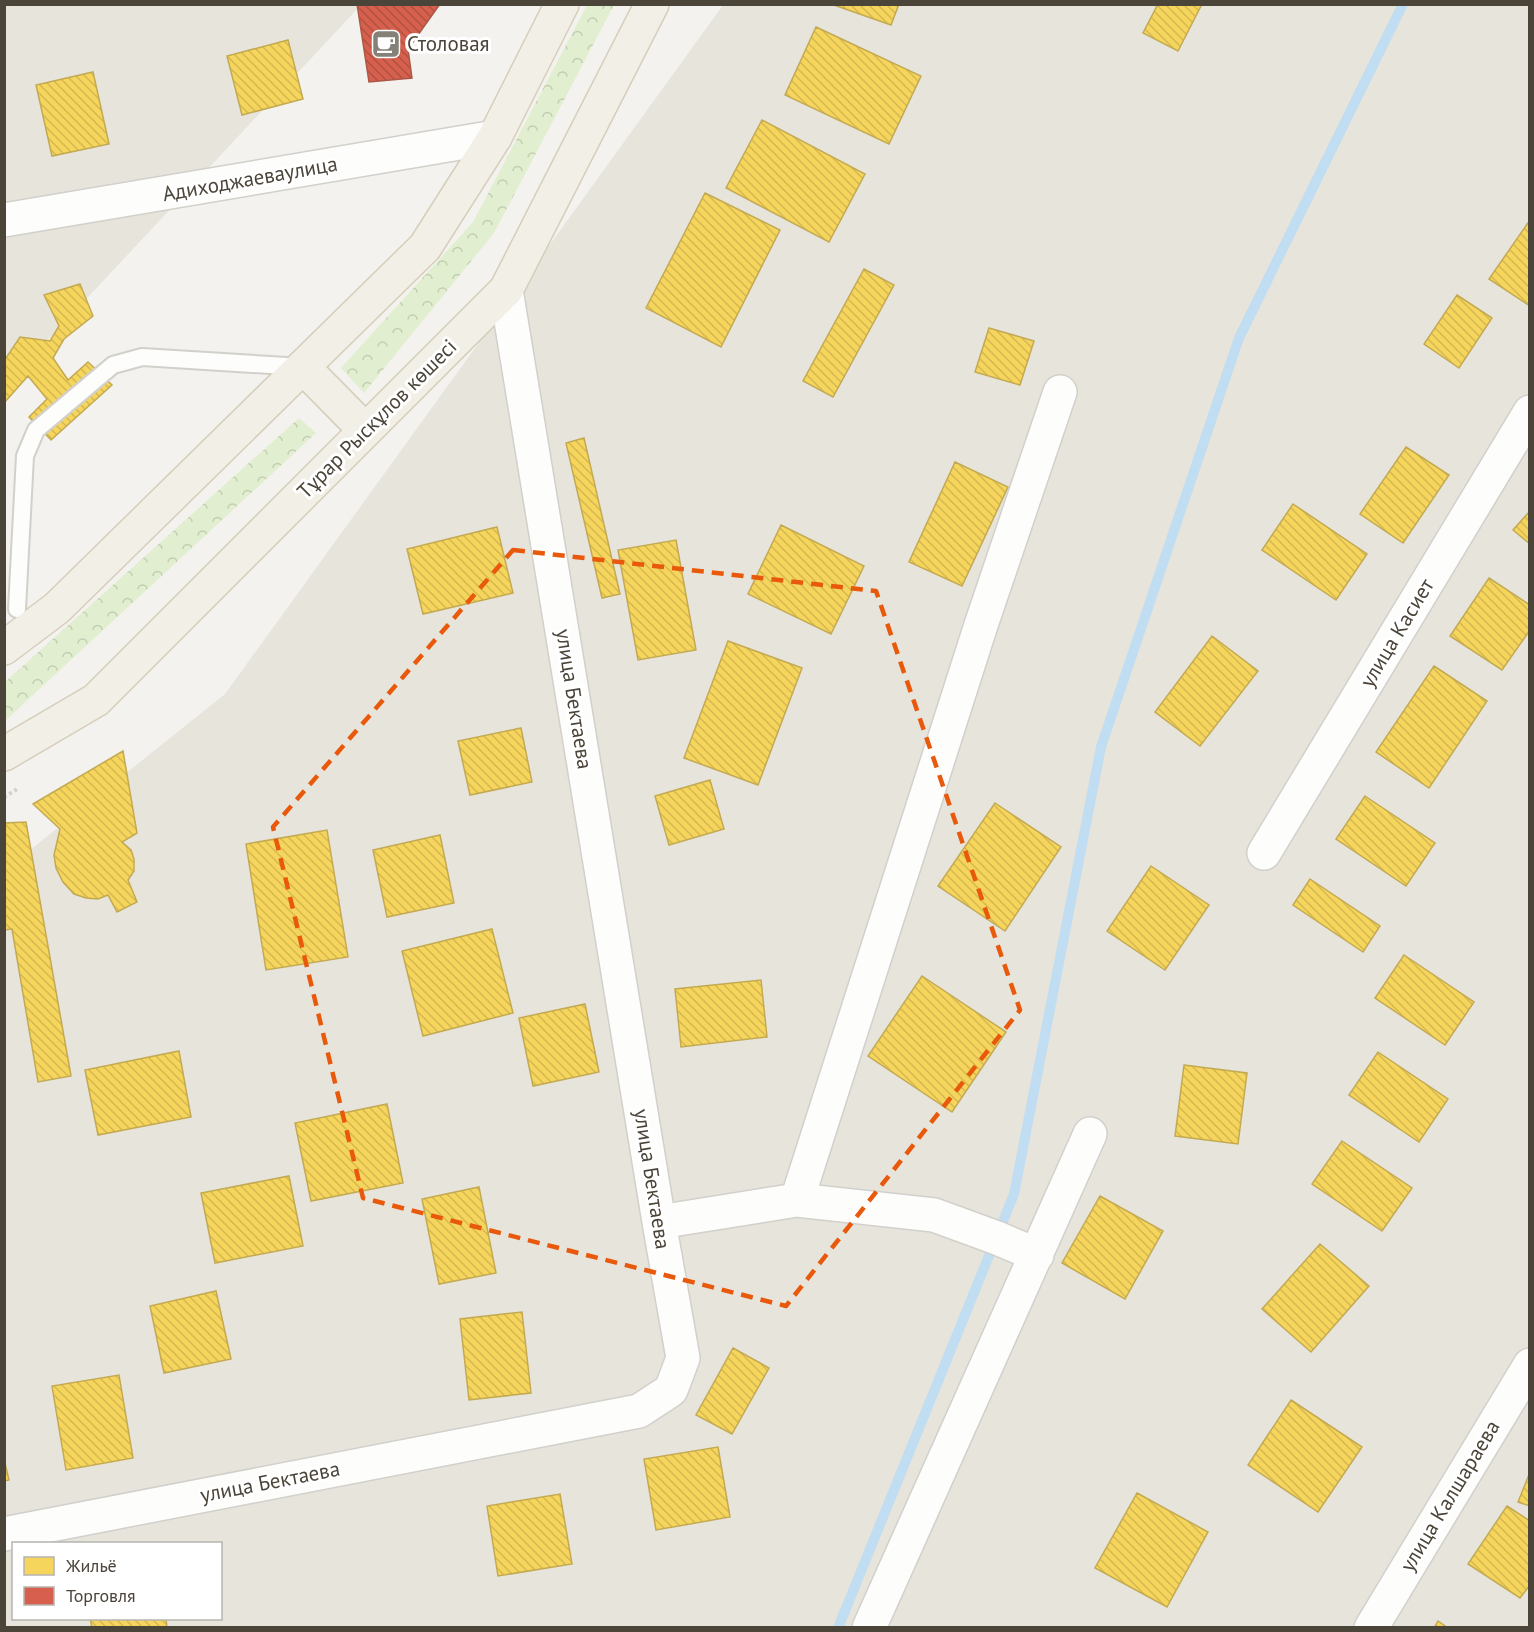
<svg xmlns="http://www.w3.org/2000/svg" width="1534" height="1632" viewBox="0 0 1534 1632" font-family="'PT Sans',sans-serif">
<style>
.residential{fill:#e7e4dc;fill-rule:evenodd}
.forest{fill:url(#forest-crowns)}
.homes{fill:url(#homes-back-hatch);stroke:#c3aa52;stroke-width:1.5}
.shops{fill:url(#shops-back-hatch);stroke:#ac5847;stroke-width:1.5}
.lines{fill:none;stroke-linecap:round;stroke-linejoin:round}
.stream{stroke:#c0ddf1;stroke-width:10}
.service-casing{stroke:#d2d0cb;stroke-width:20}
.minor-casing{stroke:#d2d0cb;stroke-width:36}
.primary-casing{stroke:#d6cebb;stroke-width:36}
.path{stroke:#d3d2cc;stroke-width:4;stroke-dasharray:3 3;stroke-linecap:butt}
.service{stroke:#fdfdfc;stroke-width:16}
.minor{stroke:#fdfdfc;stroke-width:33}
.primary{stroke:#f2efe6;stroke-width:33}
.marked{fill:none;stroke:#e8590c;stroke-width:4.5;stroke-dasharray:12 8;stroke-linejoin:round}
.labels{text-anchor:middle;stroke-width:6;stroke-linejoin:round;paint-order:stroke}
.poi-label{font-size:21px;fill:#4b4439;stroke:#fff;text-anchor:start}
.street-label{font-size:21px;fill:#4b4439;stroke:#fff}
</style>
<defs>
<pattern id="forest-crowns" width="20" height="18" patternUnits="userSpaceOnUse" patternTransform="scale(1.5)"><rect width="20" height="18" fill="#e1eecf"/><path d="M2 6a3 3 0 1 1 6 0M12 15a3 3 0 1 1 6 0" fill="none" stroke="#c3cdb2"/></pattern>
<pattern id="homes-back-hatch" width="6" height="6" patternUnits="userSpaceOnUse" patternTransform="scale(1.5)"><rect width="6" height="6" fill="#f6d55c"/><path d="M-1 5l2 2M0 0l6 6M5-1l2 2" fill="none" stroke="#d4b851"/></pattern>
<pattern id="shops-back-hatch" width="6" height="6" patternUnits="userSpaceOnUse" patternTransform="scale(1.5)"><rect width="6" height="6" fill="#d6604d"/><path d="M-1 5l2 2M0 0l6 6M5-1l2 2" fill="none" stroke="#b05141"/></pattern>
</defs>
<rect width="100%" height="100%" fill="#f4f2ee"/>
<path class="residential" d="M 5,5 L 361,5 L 5,386 Z
M 723,5 L 1529,5 L 1529,1627 L 5,1628 L 5,870 L 225,694 ZM 14,1544 L 220,1544 L 220,1618 L 14,1618 Z"/>
<path class="forest" d="M 587,5 L 614,5 L 494,233 L 364,393 L 341,368 L 473,222 Z
M 299,418 L 316,433 L 5,721 L 5,682 Z"/>
<path class="homes" d="M 831,4 L 899,4 L 891,25 Z
M 1158,4 L 1202,4 L 1178,51 L 1143,33 Z
M 816,27 L 921,76 L 889,144 L 785,95 Z
M 288,40 L 303,99 L 242,115 L 227,56 Z
M 93,72 L 109,144 L 52,156 L 36,85 Z
M 762,120 L 865,174 L 829,242 L 726,188 Z
M 705,193 L 780,230 L 721,347 L 646,308 Z
M 1530,220 L 1530,306 L 1489,279 Z
M 864,269 L 894,285 L 833,397 L 803,381 Z
M 80,284 L 93,316 L 64,339 L 53,358 L 68,380 L 88,362 L 112,385 L 51,440 L 29,417 L 47,399 L 28,376 L 4,403 L 4,361 L 20,337 L 50,341 L 59,326 L 44,295 Z
M 1457,295 L 1492,318 L 1459,368 L 1424,344 Z
M 989,328 L 1034,341 L 1020,385 L 975,372 Z
M 584,438 L 620,594 L 602,598 L 566,443 Z
M 1406,447 L 1449,475 L 1403,543 L 1360,514 Z
M 955,462 L 1008,487 L 962,586 L 909,562 Z
M 1293,504 L 1367,554 L 1336,600 L 1262,550 Z
M 1530,511 L 1530,544 L 1513,530 Z
M 781,525 L 864,566 L 831,634 L 748,594 Z
M 497,527 L 513,593 L 423,614 L 407,549 Z
M 676,540 L 696,650 L 638,660 L 618,550 Z
M 1489,578 L 1530,605 L 1530,630 L 1502,670 L 1450,636 Z
M 1212,636 L 1258,671 L 1200,746 L 1155,712 Z
M 728,641 L 802,668 L 758,785 L 684,758 Z
M 1434,666 L 1487,701 L 1429,788 L 1376,752 Z
M 521,728 L 532,782 L 470,795 L 458,741 Z
M 123,751 L 137,833 L 122,842 L 131,850 L 134,859 L 134,871 L 128,880 L 137,902 L 117,912 L 108,895 L 98,899 L 86,898 L 74,894 L 63,882 L 56,868 L 54,855 L 60,829 L 33,804 Z
M 710,780 L 724,829 L 669,845 L 655,796 Z
M 1365,796 L 1435,843 L 1406,886 L 1336,839 Z
M 995,803 L 1061,847 L 1005,931 L 938,886 Z
M 26,822 L 71,1076 L 38,1082 L 12,929 L 4,930 L 4,823 Z
M 327,830 L 348,957 L 266,970 L 246,844 Z
M 440,835 L 454,903 L 387,917 L 373,850 Z
M 1151,866 L 1209,905 L 1165,970 L 1107,931 Z
M 1310,879 L 1380,926 L 1363,952 L 1293,905 Z
M 492,929 L 513,1013 L 423,1036 L 402,951 Z
M 1404,955 L 1474,1002 L 1445,1045 L 1375,998 Z
M 922,976 L 1006,1032 L 952,1112 L 868,1056 Z
M 761,980 L 767,1037 L 681,1047 L 675,989 Z
M 585,1004 L 599,1072 L 533,1086 L 519,1018 Z
M 179,1051 L 191,1117 L 98,1135 L 85,1070 Z
M 1378,1052 L 1448,1099 L 1419,1142 L 1349,1095 Z
M 1184,1065 L 1247,1073 L 1238,1144 L 1175,1136 Z
M 387,1104 L 403,1183 L 311,1201 L 295,1123 Z
M 1342,1141 L 1412,1188 L 1382,1231 L 1312,1184 Z
M 289,1176 L 303,1246 L 215,1263 L 201,1193 Z
M 479,1187 L 496,1273 L 439,1284 L 422,1199 Z
M 1100,1196 L 1163,1231 L 1125,1299 L 1062,1263 Z
M 1320,1244 L 1369,1286 L 1311,1352 L 1262,1309 Z
M 216,1291 L 231,1359 L 164,1373 L 150,1306 Z
M 522,1312 L 531,1393 L 469,1400 L 460,1319 Z
M 733,1348 L 769,1368 L 732,1434 L 696,1415 Z
M 119,1375 L 133,1458 L 66,1470 L 52,1386 Z
M 1291,1400 L 1362,1447 L 1318,1512 L 1248,1465 Z
M 718,1447 L 730,1517 L 656,1530 L 644,1459 Z
M 4,1459 L 9,1480 L 4,1481 Z
M 1530,1472 L 1530,1506 L 1518,1502 Z
M 1137,1493 L 1208,1532 L 1167,1607 L 1095,1568 Z
M 560,1494 L 572,1564 L 498,1576 L 487,1506 Z
M 1507,1506 L 1530,1521 L 1530,1585 L 1520,1598 L 1468,1564 Z
M 90,1618 L 166,1618 L 167,1628 L 92,1628 Z
M 1438,1621 L 1448,1628 L 1434,1628 Z"/>
<path class="shops" d="M 357,4 L 440,4 L 408,49 L 412,78 L 369,82 Z"/>
<g class="lines">
<path class="stream" d="M 838,1628 L 1014,1194 L 1101,747 L 1239,338 L 1403,4"/>
<g class="service-casing">
<path id="service" d="M 17,609 L 25,456 L 36,430 L 113,365 L 142,357 L 302,367"/>
</g>
<g class="minor-casing">
<path id="minor" d="M 4,220 L 495,137
M 1264,853 L 1530,412
M 797,1200 L 981,625 L 1060,392
M 659,1222 L 797,1200 L 934,1215 L 997,1238 L 1037,1255
M 4,1534 L 639,1411 L 671,1390 L 683,1358 L 659,1222 L 506,290
M 869,1628 L 1090,1134
M 1371,1628 L 1530,1365"/>
</g>
<g class="primary-casing">
<path id="primary" d="M 303,367 L 365,430
M 4,648 L 57,608 L 425,247 L 495,137 L 562,4
M 4,754 L 96,700 L 506,290 L 652,4"/>
</g>
<path class="path" d="M 4,797 L 19,788"/>
<use href="#service" class="service"/>
<use href="#minor" class="minor"/>
<use href="#primary" class="primary"/>
</g>
<path class="marked" d="M 513,550 L 876,591 L 1020,1010 L 786,1306 L 363,1198 L 273,827 Z"/>
<defs>
<g id="cafe-square" transform="scale(1.5)"><rect x="-9" y="-9" width="18" height="18" rx="4" fill="#868178" stroke="#fff"/><path d="M-5.5-4.5H6V0H3Q3 3.5 0 3.5H-2.5Q-5.5 3.5-5.5 0ZM3-3.2v2h1.7v-2ZM-6 4.5H4V6H-6Z" fill="#fff"/></g>
</defs>
<g fill-rule="evenodd">
<use href="#cafe-square" x="386" y="44"/>
</g>
<g class="labels">
<g class="poi-label">
<text x="407" y="51">Столовая</text>
</g>
<g class="street-label">
<text transform="translate(250 179) rotate(-10)" y="7">Адиходжаеваулица</text>
<text transform="translate(377 419) rotate(-45)" y="7">Тұрар Рыскұлов көшесі</text>
<text transform="translate(1397 633) rotate(-59)" y="7">улица Касиет</text>
<text transform="translate(574 699) rotate(81)" y="7">улица Бектаева</text>
<text transform="translate(652 1179) rotate(81)" y="7">улица Бектаева</text>
<text transform="translate(270 1482) rotate(-11)" y="7">улица Бектаева</text>
<text transform="translate(1450 1496) rotate(-59)" y="7">улица Калшараева</text>
</g>
</g>
<rect width="1534" height="1632" fill="none" stroke="#4b4439" stroke-width="12"/>
<rect x="12" y="1542" width="210" height="78" fill="#ffffff" stroke="#b7b4b0" stroke-width="1.5"/>
<rect x="24" y="1557" width="30" height="18" fill="#f6d55c" stroke="#b7b4b0" stroke-width="1.5"/>
<text x="66" y="1572" font-size="18" fill="#4b4439">Жильё</text>
<rect x="24" y="1587" width="30" height="18" fill="#d6604d" stroke="#b7b4b0" stroke-width="1.5"/>
<text x="66" y="1602" font-size="18" fill="#4b4439">Торговля</text>
</svg>
